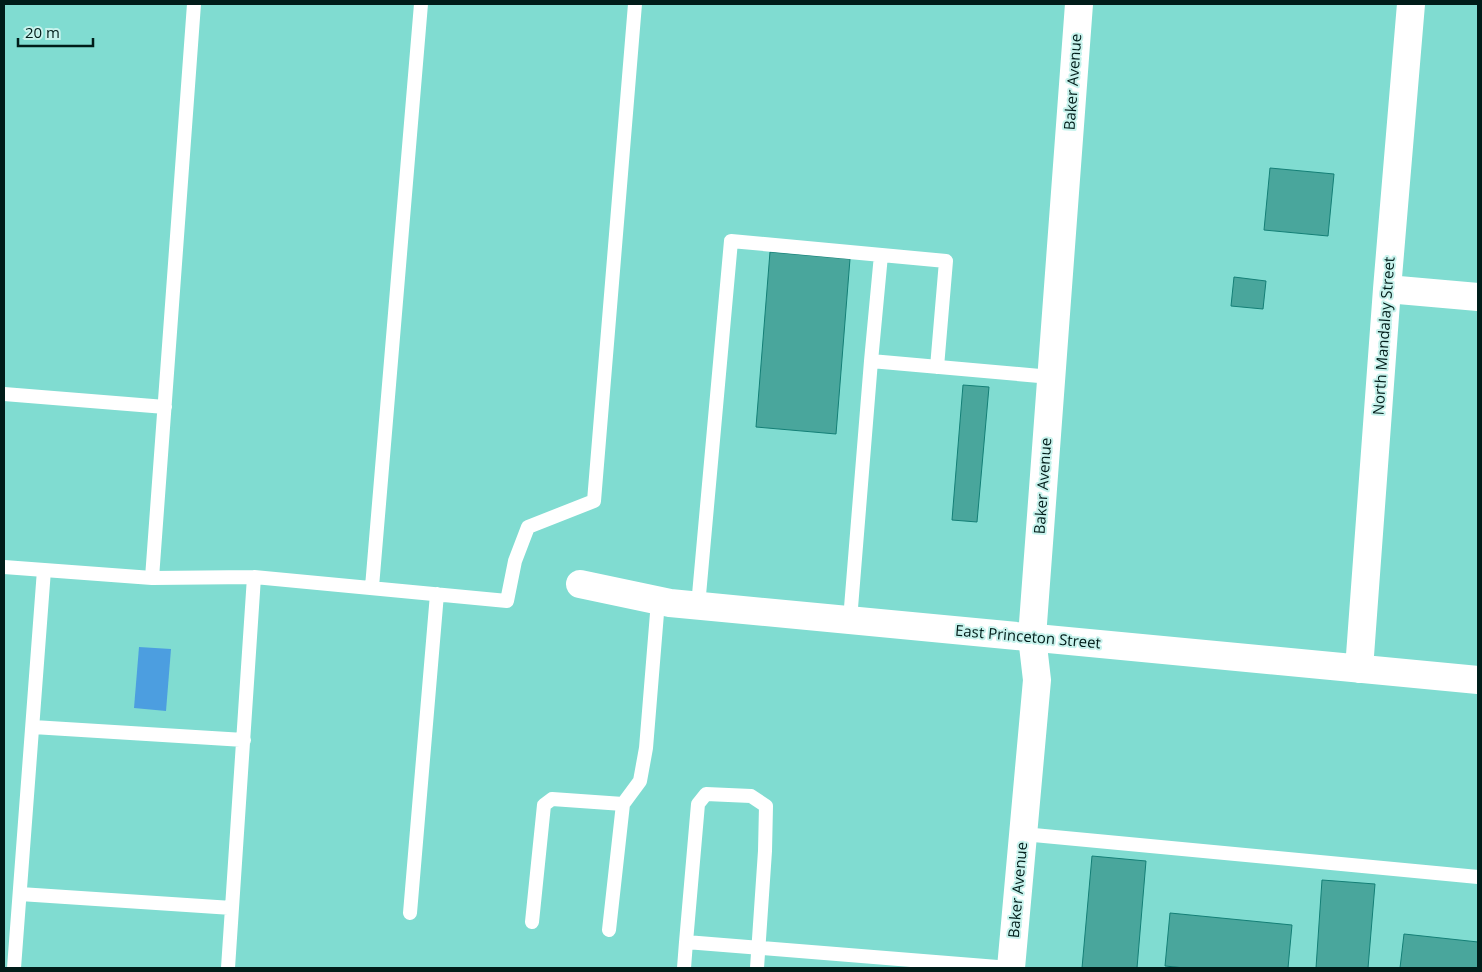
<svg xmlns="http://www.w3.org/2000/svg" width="1482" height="972" viewBox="0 0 1482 972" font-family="'Open Sans',sans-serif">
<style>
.water{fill:#4c9ee0}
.building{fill:#49a69c;stroke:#147f76}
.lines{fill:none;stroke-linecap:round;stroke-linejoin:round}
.lane{stroke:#fff;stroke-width:14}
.street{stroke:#fff;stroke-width:28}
.secondary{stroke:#fff;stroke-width:28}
.labels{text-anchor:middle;stroke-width:4;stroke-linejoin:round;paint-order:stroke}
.street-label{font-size:15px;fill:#001c19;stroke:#c8f3ed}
</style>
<rect width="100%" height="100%" fill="#80dcd1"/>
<path class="water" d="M 139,647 L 171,649 L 166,711 L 134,708 Z"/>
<path class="building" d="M 1270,168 L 1334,174 L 1328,236 L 1264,230 Z
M 770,252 L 850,259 L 836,434 L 756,427 Z
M 1234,277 L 1266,281 L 1263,309 L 1231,306 Z
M 963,385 L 989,387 L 977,522 L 952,520 Z
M 1092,856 L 1146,861 L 1137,968 L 1082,968 Z
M 1322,880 L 1375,884 L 1368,968 L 1316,968 Z
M 1170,913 L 1292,925 L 1288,968 L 1185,968 L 1165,966 Z
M 1404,934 L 1478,942 L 1478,968 L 1400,968 Z"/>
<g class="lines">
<path class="lane" d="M 194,4 L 152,578 L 254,577 L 228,968
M 871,361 L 881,255
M 4,394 L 165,407
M 4,567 L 152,578
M 254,577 L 507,601 L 515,561 L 528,527 L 594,501 L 635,4
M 372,587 L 421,4
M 698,606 L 731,241 L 946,261 L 937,367
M 850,620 L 871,361 L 1051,377
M 33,727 L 244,740
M 1023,834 L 1478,877
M 20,894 L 232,908
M 410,913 L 437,594
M 532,922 L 544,805 L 552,799 L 623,804 L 640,781 L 646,748 L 658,601
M 609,930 L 623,804
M 686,942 L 698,804 L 706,794 L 751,796 L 766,806 L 765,851 L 757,968
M 14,968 L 44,570
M 684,968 L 686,942 L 1010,968"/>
<path class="street" d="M 1387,289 L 1478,297
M 580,584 L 670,603 L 1478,680
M 1359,669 L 1387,289 L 1411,4"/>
<path class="secondary" d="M 1011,968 L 1037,680 L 1032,637 L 1079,4"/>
</g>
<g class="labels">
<g class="street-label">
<text transform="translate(1073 82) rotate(-86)" y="5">Baker Avenue</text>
<text transform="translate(1384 336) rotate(-86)" y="5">North Mandalay Street</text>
<text transform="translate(1043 486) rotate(-86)" y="5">Baker Avenue</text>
<text transform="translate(1028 637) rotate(5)" y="5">East Princeton Street</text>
<text transform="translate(1018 890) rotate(-85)" y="5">Baker Avenue</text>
</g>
</g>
<rect width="1482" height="972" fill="none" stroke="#001c19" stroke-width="10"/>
<path d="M18 38v8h75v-8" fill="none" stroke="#001c19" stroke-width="2.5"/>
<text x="25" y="38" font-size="15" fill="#001c19" stroke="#c8f3ed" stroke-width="4" paint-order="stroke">20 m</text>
</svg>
